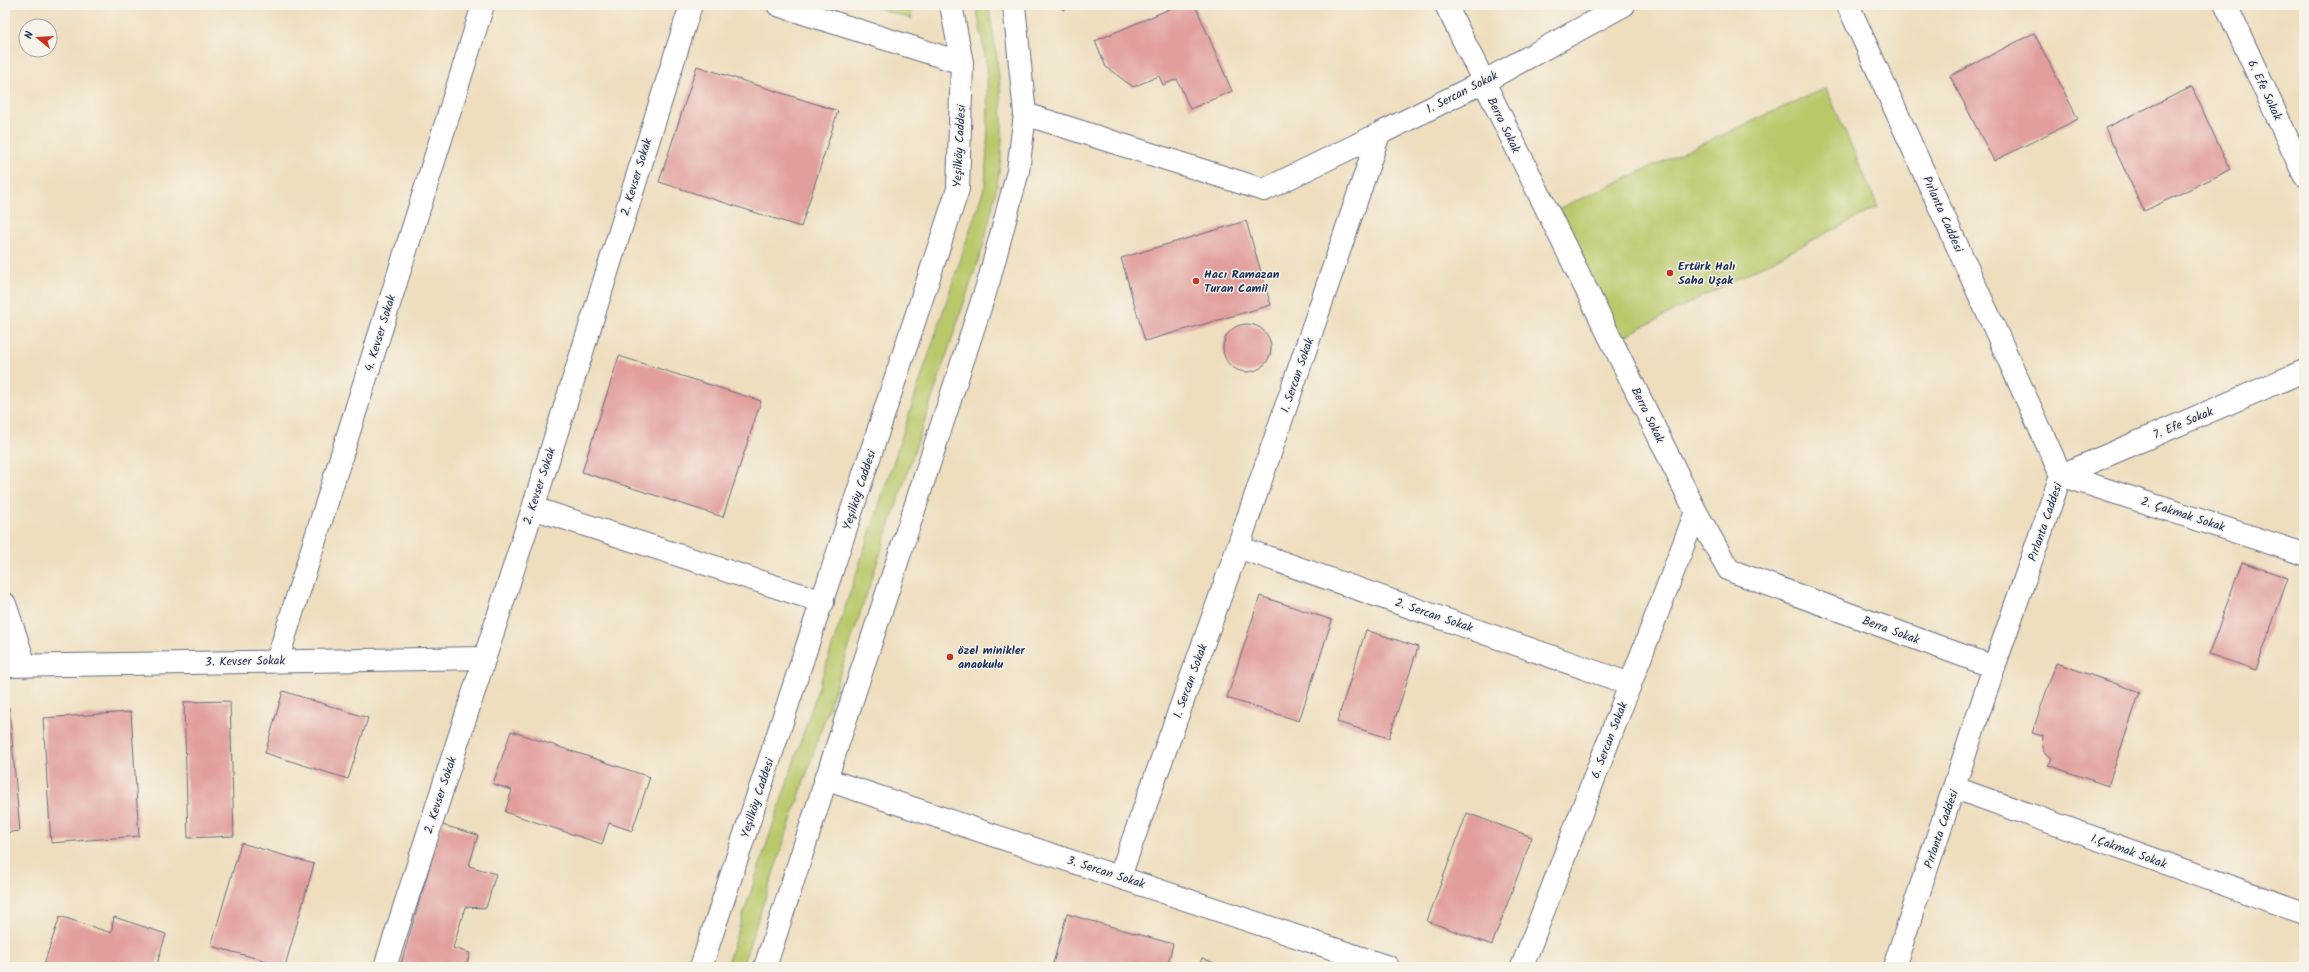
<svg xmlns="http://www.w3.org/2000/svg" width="2309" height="972" viewBox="0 0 2309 972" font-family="Kalam,sans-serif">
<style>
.green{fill:#b9c96b;stroke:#6a7c64}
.building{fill:#e19e9c}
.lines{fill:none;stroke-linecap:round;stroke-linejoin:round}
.street-casing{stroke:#656c80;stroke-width:24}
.secondary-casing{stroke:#656c80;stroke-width:24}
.street{stroke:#fff;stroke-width:22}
.secondary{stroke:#fff;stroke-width:22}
.poi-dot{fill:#c8321e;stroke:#f7f3e8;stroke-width:1.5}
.labels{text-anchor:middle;stroke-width:3;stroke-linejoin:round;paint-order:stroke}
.street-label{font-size:12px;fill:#1b2f5e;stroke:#f7f3e8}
.poi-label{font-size:12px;font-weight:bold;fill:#1b2f5e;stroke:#f7f3e8;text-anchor:start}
</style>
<rect width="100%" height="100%" fill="#f7f3e8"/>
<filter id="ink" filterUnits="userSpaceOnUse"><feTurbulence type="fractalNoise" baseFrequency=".025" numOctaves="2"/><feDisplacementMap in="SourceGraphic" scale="8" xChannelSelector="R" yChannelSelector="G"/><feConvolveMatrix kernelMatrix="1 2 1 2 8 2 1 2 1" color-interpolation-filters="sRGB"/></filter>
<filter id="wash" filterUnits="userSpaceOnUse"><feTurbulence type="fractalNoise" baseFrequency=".012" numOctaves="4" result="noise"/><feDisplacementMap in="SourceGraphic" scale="16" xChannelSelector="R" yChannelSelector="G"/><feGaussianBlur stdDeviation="0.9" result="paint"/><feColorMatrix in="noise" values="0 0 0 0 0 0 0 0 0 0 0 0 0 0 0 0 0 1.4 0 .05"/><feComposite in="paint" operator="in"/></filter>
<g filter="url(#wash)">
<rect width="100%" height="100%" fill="#eedebe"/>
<path class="green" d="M 868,5 L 910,5 L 912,19 Z
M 976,5 L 988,5 C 997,50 1005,111 1001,156 C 998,186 991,214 984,243 L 742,967 L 726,967 L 985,185 L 988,128 L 987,67 Z
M 1826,88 L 1878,207 L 1621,338 L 1560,208 Z"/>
<g id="blocks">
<path class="building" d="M 1061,5 L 1075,5 L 1063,10 Z
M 1179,5 L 1195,5 L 1232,91 L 1190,109 L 1177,79 L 1163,85 L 1159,76 L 1133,87 L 1106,67 L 1095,41 Z
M 2034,33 L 2078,119 L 1994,161 L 1950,76 Z
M 697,66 L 838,111 L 801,227 L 659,182 Z
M 2192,87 L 2230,170 L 2144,211 L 2105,128 Z
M 1246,221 L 1271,305 L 1145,341 L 1121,258 Z
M1223 348a24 24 0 1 1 48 0a24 24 0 1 1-48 0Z
M 619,356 L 761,401 L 723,517 L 582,472 Z
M 2242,562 L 2288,578 L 2256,670 L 2209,654 Z
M 1260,596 L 1332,620 L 1299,721 L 1227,698 Z
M 1366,630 L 1418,647 L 1389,738 L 1337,722 Z
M 2056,663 L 2140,692 L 2108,786 L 2048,765 L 2051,758 L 2044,752 L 2042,747 L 2043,736 L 2032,733 Z
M 283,691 L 368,718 L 348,779 L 265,753 Z
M 230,701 L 234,836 L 188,838 L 184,702 Z
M 9,707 L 20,831 L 5,833 L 5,708 Z
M 131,712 L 139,836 L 51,843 L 43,718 Z
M 511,731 L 650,777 L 632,831 L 609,823 L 602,844 L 505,812 L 512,790 L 493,784 Z
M 1467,813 L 1532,837 L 1492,945 L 1427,921 Z
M 442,825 L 478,835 L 469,866 L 496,874 L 486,908 L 465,907 L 453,948 L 470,953 L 466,967 L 400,967 Z
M 241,843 L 314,864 L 285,966 L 211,946 Z
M 1067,914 L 1173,944 L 1167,967 L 1052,967 Z
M 60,916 L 111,933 L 114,917 L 166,934 L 156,967 L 43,967 Z
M 1202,958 L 1225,967 L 1199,967 Z"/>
</g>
</g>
<g filter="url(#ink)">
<use href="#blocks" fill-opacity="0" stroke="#656c80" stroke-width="1"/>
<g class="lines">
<g class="street-casing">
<path id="street" d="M 778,5 L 962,63
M 1446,5 L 1696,512 L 1729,570 L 1994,667
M 2226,5 L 2304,175
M 1025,114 L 1264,190 L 1379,134
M 2061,475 L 2304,371
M 2061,475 L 2304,554
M 533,508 L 823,602
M 1238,547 L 1630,684
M 5,604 L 25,665
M 277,661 L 483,5
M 5,666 L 484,658
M 825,779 L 1388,967
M 1955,788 L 2304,913
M 1120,876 L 1238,547 L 1379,134 L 1483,82 L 1624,5
M 385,967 L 533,508 L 690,8 L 688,5
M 1522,967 L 1696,512"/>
</g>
<g class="secondary-casing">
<path id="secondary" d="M 1848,5 L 2061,475 L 1994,667 L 1894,967
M 701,967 L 958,189 L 962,63 L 951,5
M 765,967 L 989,280 L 1018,171 L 1025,114 L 1014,5"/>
</g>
<use href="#street" class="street"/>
<use href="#secondary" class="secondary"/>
</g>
</g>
<g class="poi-dot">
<circle cx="1670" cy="273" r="4"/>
<circle cx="1196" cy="281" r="4"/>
<circle cx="950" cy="657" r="4"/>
</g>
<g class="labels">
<g class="street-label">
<text transform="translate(2265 90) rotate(65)" y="4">6. Efe Sokak</text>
<text transform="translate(1462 92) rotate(-27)" y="4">1. Sercan Sokak</text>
<text transform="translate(1504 125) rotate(64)" y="4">Berra Sokak</text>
<text transform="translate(959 146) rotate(-87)" y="4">Yeşilköy Caddesi</text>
<text transform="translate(636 177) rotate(-73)" y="4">2. Kevser Sokak</text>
<text transform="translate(1943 214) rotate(66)" y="4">Pırlanta Caddesi</text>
<text transform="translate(380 333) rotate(-73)" y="4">4. Kevser Sokak</text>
<text transform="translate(1297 375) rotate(-71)" y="4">1. Sercan Sokak</text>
<text transform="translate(1648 415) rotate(64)" y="4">Berra Sokak</text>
<text transform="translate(2183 423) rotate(-23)" y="4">7. Efe Sokak</text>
<text transform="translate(539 486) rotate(-72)" y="4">2. Kevser Sokak</text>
<text transform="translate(859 490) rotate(-72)" y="4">Yeşilköy Caddesi</text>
<text transform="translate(2183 514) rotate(18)" y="4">2. Çakmak Sokak</text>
<text transform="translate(2045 522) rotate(-71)" y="4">Pırlanta Caddesi</text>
<text transform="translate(1434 615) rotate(19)" y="4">2. Sercan Sokak</text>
<text transform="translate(1891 630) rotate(20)" y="4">Berra Sokak</text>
<text transform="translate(245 661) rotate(-1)" y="4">3. Kevser Sokak</text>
<text transform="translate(1190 681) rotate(-70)" y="4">1. Sercan Sokak</text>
<text transform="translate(1609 740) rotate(-69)" y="4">6. Sercan Sokak</text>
<text transform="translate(440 795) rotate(-72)" y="4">2. Kevser Sokak</text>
<text transform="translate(757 798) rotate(-72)" y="4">Yeşilköy Caddesi</text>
<text transform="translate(1941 829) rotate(-71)" y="4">Pırlanta Caddesi</text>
<text transform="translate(2129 851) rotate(20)" y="4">1.Çakmak Sokak</text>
<text transform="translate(1106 872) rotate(18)" y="4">3. Sercan Sokak</text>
</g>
<g class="poi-label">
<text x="1678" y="270">Ertürk Halı<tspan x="1678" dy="14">Saha Uşak</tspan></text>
<text x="1204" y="278">Hacı Ramazan<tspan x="1204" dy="14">Turan Camii</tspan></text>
<text x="958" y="654">özel minikler<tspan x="958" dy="14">anaokulu</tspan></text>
</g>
</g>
<rect width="2309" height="972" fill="none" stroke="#f7f3e8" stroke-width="20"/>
<g transform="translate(38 38) rotate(288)"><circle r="19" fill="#f7f3e8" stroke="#9fa5b1"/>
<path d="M0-3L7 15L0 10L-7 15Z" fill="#c8321e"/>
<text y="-6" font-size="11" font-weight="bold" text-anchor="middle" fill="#1b2f5e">N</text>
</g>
</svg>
